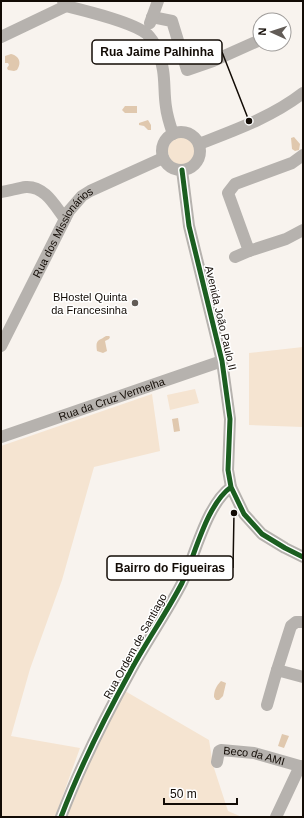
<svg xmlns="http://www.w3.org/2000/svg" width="304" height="818" viewBox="0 0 304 818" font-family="Arial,sans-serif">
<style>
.green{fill:#f5e4d1}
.water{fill:#e0c8ae}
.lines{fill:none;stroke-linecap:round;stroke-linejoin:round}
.minor{stroke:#b6b2ae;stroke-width:12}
.cycleway-casing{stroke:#fff;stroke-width:8}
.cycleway{stroke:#1b5e20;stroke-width:5}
.poi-dot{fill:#625c57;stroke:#fff;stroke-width:1.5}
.labels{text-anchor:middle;stroke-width:3;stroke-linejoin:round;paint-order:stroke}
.street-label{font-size:11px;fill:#120b05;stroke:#fff}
.poi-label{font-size:11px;fill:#120b05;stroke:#fff;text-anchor:end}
.leader{fill:none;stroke:#120b05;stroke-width:1.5}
.callout-dot{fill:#120b05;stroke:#fff;stroke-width:1.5}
.callout{fill:#fff;stroke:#120b05;stroke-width:1.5}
.callout-label{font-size:12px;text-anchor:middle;font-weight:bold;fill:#120b05}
</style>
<rect width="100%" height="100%" fill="#f8f3ee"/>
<path class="green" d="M168 151a14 14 0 1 1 28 0a14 14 0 1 1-28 0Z
M 303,347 L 303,427 L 249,425 L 249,353 Z
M 195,389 L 199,403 L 170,410 L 167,395 Z
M 152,394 L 160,451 L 94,467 L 62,580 L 30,669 L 11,736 L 80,748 L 55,817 L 1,817 L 1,446 Z
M 125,691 L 209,740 L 213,765 L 228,811 L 242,817 L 67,817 L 80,781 Z"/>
<path class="water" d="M 11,54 C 19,56 22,62 17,70 L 14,71 L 8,70 L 7,68 L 9,65 L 8,63 L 5,63 L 5,56 Z
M 125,106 L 137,106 L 137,113 L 125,113 L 122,110 Z
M 148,120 L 151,125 L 151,130 L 148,130 L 144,126 L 139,125 L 139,123 Z
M 294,137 L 300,144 L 299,150 L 295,151 L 292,149 L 291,138 Z
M 106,336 L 109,336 L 110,337 L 109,339 L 105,341 L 107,351 L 103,353 L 97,351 C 95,339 99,341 106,336 Z
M 178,418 L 180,431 L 174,432 L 172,419 Z
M 221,681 L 226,683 L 223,696 L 219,700 L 216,700 L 214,697 C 214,691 216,686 221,681 Z
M 282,734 L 289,736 L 284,748 L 278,746 Z"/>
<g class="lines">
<g class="minor">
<path d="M 63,1 L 66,6 C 86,11 133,22 147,34 C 157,44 161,57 163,70 C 165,82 164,95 166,107 C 167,116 170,125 173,134"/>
<path d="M 152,17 L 172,21 L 187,70 L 213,61 L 260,40"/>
<path d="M 150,23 L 158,1"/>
<path d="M 1,37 L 66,6"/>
<circle cx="181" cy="151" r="19"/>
<path d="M 199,144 C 235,130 272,117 303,93"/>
<path d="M 303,155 L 292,163 L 235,184 L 228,193 L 249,251 L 286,239 L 303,230"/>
<path d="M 182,170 L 189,226 L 222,361 L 230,419 L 228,470 L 231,487 L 244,514 L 262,534 L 285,548 L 303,557"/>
<path d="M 1,192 C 9,191 18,188 26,187 C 45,186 55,206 65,219"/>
<path d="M 235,257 L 249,251"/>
<path id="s1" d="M 1,346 L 69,211 L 82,196 L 90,191 L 163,158"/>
<path id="s2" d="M 1,437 L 222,361"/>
<path d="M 277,670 L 291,626 L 296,622 L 303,622"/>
<path d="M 267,705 L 277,670 L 303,677"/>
<path id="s3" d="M 217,762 L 219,751 L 221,750 L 254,753 L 303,767"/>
<path d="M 61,817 C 80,767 104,719 130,672 C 146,642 166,614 182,583 C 195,556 206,505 231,487"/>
<path d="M 276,817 L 300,766"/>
</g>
<g class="cycleway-casing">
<path id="cycleway" d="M 182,170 L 189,226 L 222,361 L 230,419 L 228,470 L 231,487 L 244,514 L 262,534 L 285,548 L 303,557
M 61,817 C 80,767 104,719 130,672 C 146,642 166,614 182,583 C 195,556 206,505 231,487"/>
</g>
<use href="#cycleway" class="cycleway"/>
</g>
<circle class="poi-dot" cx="135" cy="303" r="4"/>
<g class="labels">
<g class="street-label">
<text dy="4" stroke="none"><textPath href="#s1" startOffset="130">Rua dos Missionários</textPath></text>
<text transform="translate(221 318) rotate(77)" y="4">Avenida João Paulo II</text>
<text dy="4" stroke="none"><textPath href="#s2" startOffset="117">Rua da Cruz Vermelha</textPath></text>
<text transform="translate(135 646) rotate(-61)" y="4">Rua Ordem de Santiago</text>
<text dy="4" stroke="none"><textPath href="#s3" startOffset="47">Beco da AMI</textPath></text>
</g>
<g class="poi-label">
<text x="127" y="301">BHostel Quinta<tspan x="127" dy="13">da Francesinha</tspan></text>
</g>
</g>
<path class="leader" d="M249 121L222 52M234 513L233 568"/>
<g class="callout-dot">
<circle cx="249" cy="121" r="4"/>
<circle cx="234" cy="513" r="4"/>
</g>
<g class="callout">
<rect x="92" y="40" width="130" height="24" rx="4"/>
<rect x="107" y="556" width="126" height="24" rx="4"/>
</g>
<g class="callout-label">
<text x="157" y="56">Rua Jaime Palhinha</text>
<text x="170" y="572">Bairro do Figueiras</text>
</g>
<rect width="304" height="818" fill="none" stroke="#120b05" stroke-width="4"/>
<g transform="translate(272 32) rotate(273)"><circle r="19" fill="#ffffff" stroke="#a09d9b"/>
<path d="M0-3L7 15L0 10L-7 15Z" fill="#625c57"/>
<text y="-6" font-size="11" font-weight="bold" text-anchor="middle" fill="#120b05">N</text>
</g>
<path d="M164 798v6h73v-6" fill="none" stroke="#120b05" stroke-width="2"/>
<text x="170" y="798" font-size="12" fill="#120b05" stroke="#ffffff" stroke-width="3" paint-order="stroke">50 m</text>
</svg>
